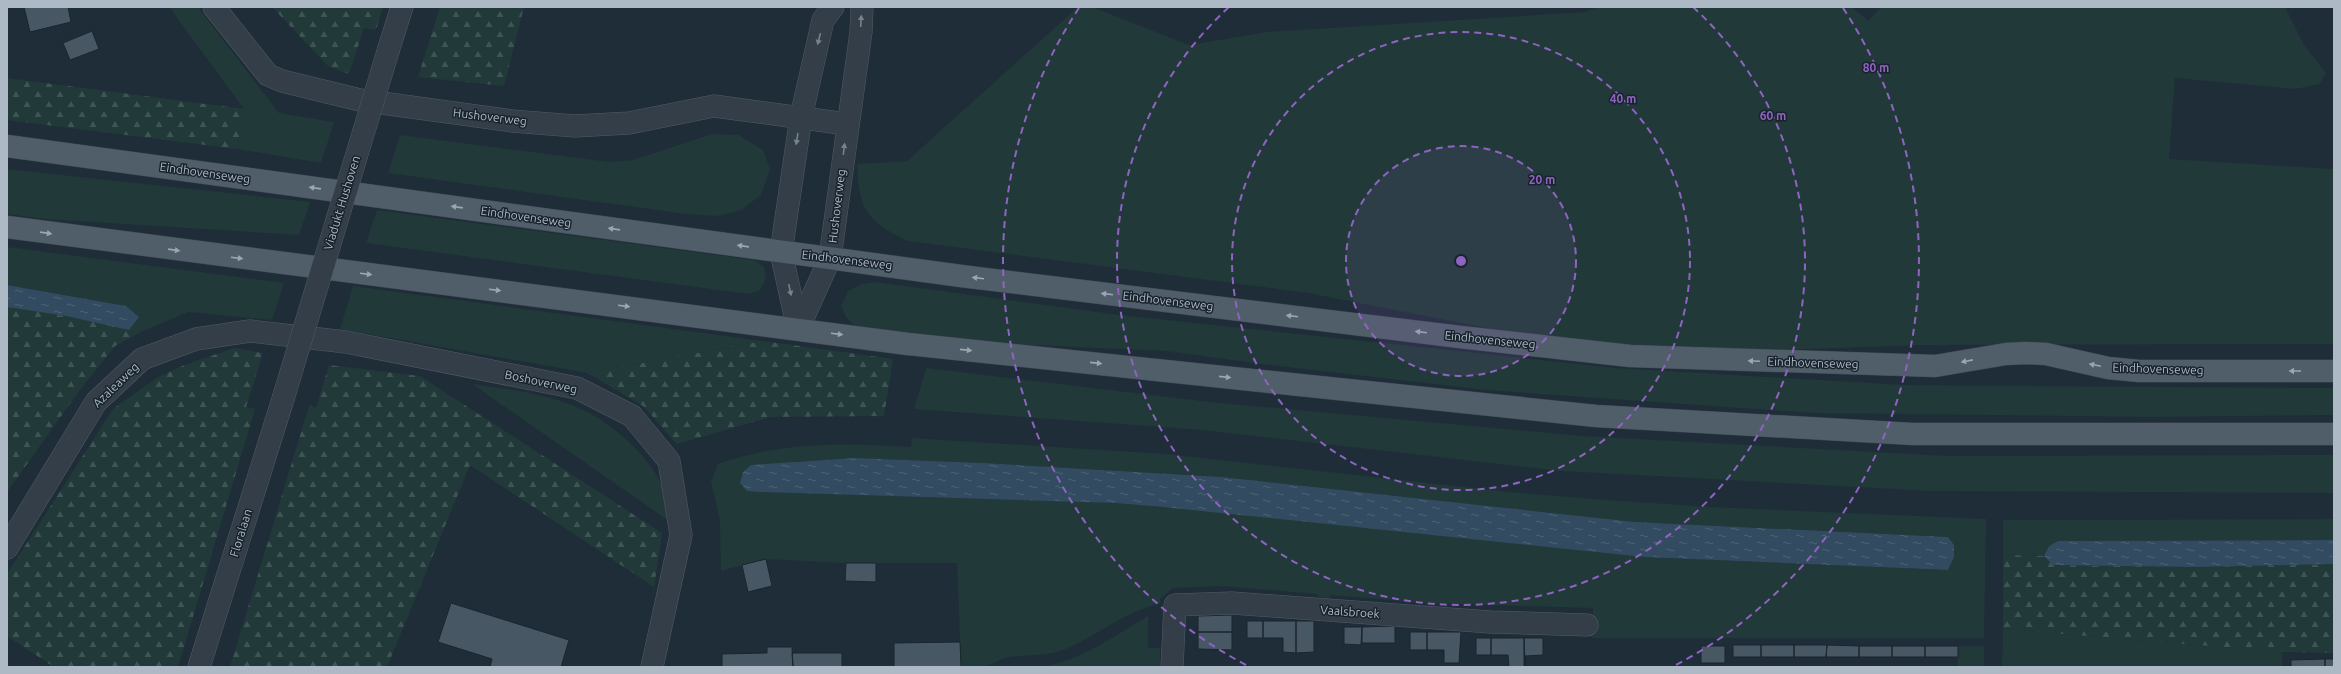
<svg xmlns="http://www.w3.org/2000/svg" width="2341" height="674" viewBox="0 0 2341 674" font-family="Ubuntu,sans-serif">
<style>
.green{fill:#213939;fill-rule:evenodd}
.forest{fill:url(#forest-firs)}
.water{fill:url(#water-ripples)}
.building{fill:#475764;stroke:#1a252f}
.lines{fill:none;stroke-linecap:round;stroke-linejoin:round}
.minor-casing{stroke:#505c66;stroke-width:23}
.tertiary-casing{stroke:#505c66;stroke-width:23}
.primary-casing{stroke:#3f4a55;stroke-width:23}
.minor{stroke:#333e48;stroke-width:22}
.tertiary{stroke:#333e48;stroke-width:22}
.primary{stroke:#505e69;stroke-width:22}
.tertiary-bridge-casing{stroke:#505c66;stroke-width:23;stroke-linecap:butt}
.tertiary-bridge{stroke:#333e48;stroke-width:22}
.oneway{fill:#76828d}
.oneway2{fill:#9aa7b3}
.ring{fill:none;stroke:#8f64c1;stroke-width:2;stroke-dasharray:7 5}
.labels{text-anchor:middle;stroke-width:3;stroke-linejoin:round;paint-order:stroke}
.street-label{font-size:12px;fill:#adb9c5;stroke:#18232d}
.centre{fill:#8f64c1;stroke:#18232d;stroke-width:2}
.ring-label{font-size:12px;text-anchor:middle;font-weight:bold;fill:#8f64c1;stroke:#18232d;stroke-width:3;stroke-linejoin:round;paint-order:stroke}
</style>
<defs>
<pattern id="forest-firs" width="22" height="20" patternUnits="userSpaceOnUse"><rect width="22" height="20" fill="#213939"/><path d="M5 1l3.5 6h-7zM16 11l3.5 6h-7z" fill="#3f5454"/></pattern>
<pattern id="water-ripples" width="26" height="14" patternUnits="userSpaceOnUse"><rect width="26" height="14" fill="#324b60"/><path d="M2 4q2-2 4 0t4 0M15 11q2-2 4 0t4 0" fill="none" stroke="#4d6375"/></pattern>
</defs>
<rect width="100%" height="100%" fill="#1f2d38"/>
<path class="green" d="M 169,7 L 198,7 L 279,113 L 334,122 L 321,163 L 237,149 L 244,109 Z
M 1078,7 L 1092,7 L 1189,45 L 1267,32 L 1585,12 L 1598,7 L 1852,7 L 1868,21 L 1881,7 L 2285,7 L 2304,45 L 2326,73 L 2320,84 L 2295,89 L 2175,78 L 2169,159 L 2334,169 L 2334,344 L 1923,345 L 1779,350 L 1672,350 L 1523,335 L 1308,293 L 908,241 C 866,221 859,210 857,164 L 907,161 Z
M 712,134 L 739,135 L 763,150 L 770,169 L 761,195 L 741,210 L 719,216 L 686,214 L 388,173 L 400,135 L 610,162 L 633,160 Z
M 7,169 L 310,202 L 299,235 L 45,219 L 7,214 Z
M 377,210 L 754,260 L 764,267 L 766,279 L 760,290 L 749,294 L 366,243 Z
M 7,247 L 284,283 L 272,320 L 188,312 L 141,332 L 129,330 L 139,317 L 126,306 L 7,285 Z
M 875,282 L 1112,314 L 1616,368 L 1905,385 L 2334,388 L 2334,415 L 2152,417 L 1813,413 L 1486,390 L 1262,364 L 1166,351 L 947,341 L 854,325 L 846,317 L 841,306 L 848,291 L 862,284 Z
M 353,286 L 763,341 L 588,373 L 340,329 Z
M 926,368 L 1210,402 L 1583,436 L 1948,456 L 2334,455 L 2334,493 L 1931,491 L 1562,471 L 1202,430 L 914,409 Z
M 472,384 C 533,393 582,397 629,442 C 642,454 656,471 663,488 C 667,497 667,511 669,521 Z
M 912,438 L 1166,454 L 1510,492 L 1594,499 L 1709,507 L 1986,519 L 1984,638 L 1592,638 L 1593,608 L 1428,603 L 1330,595 L 1330,598 L 1318,597 L 1317,594 L 1221,586 L 1173,588 L 1160,599 L 1161,603 C 1127,611 1099,634 1068,648 C 1049,657 1030,654 1010,657 C 1001,658 994,664 985,667 C 978,669 968,667 961,667 L 957,563 L 846,563 L 766,559 L 721,571 L 720,520 L 711,481 L 718,464 C 785,441 842,443 911,447 ZM 854,458 L 984,463 L 1222,477 L 1635,522 L 1948,537 L 1954,545 L 1954,557 L 1948,570 L 1644,557 L 1234,513 L 1115,503 L 760,492 L 794,462 Z
M 2334,519 L 2334,540 L 2058,541 L 2049,546 L 2044,556 L 2003,555 L 2003,520 Z
M 1148,616 L 1148,648 L 1160,648 L 1160,667 L 1035,667 C 1078,664 1112,637 1148,616 Z
M 2003,629 L 2282,652 L 2282,667 L 2002,667 Z
M 1958,646 L 1984,646 L 1984,667 L 1958,667 Z"/>
<path class="forest" d="M 272,7 L 383,7 L 376,30 L 364,28 L 349,74 L 328,66 Z
M 440,7 L 524,7 L 504,86 L 418,77 Z
M 7,78 L 244,109 L 237,149 L 7,120 Z
M 7,307 L 66,316 L 141,332 L 115,346 L 79,391 L 7,492 Z
M 763,341 L 893,359 L 884,416 L 771,417 L 677,444 L 643,406 L 588,373 Z
M 234,348 L 263,353 L 246,407 L 255,409 L 178,667 L 54,667 L 7,636 L 7,574 L 113,409 L 158,377 L 182,366 Z
M 329,365 L 420,376 L 662,533 L 654,587 L 470,465 L 387,667 L 230,667 L 309,406 L 316,408 Z
M 2003,555 L 2044,556 L 2053,565 L 2195,567 L 2334,564 L 2334,653 L 2282,652 L 2003,629 Z"/>
<path class="water" d="M 7,285 L 126,306 L 139,317 L 129,330 L 66,316 L 7,307 Z
M 854,458 L 984,463 L 1222,477 L 1635,522 L 1948,537 L 1954,545 L 1954,557 L 1948,570 L 1644,557 L 1163,507 L 1115,503 L 760,492 L 747,491 L 740,483 L 743,472 L 751,465 Z
M 2334,540 L 2334,564 L 2195,567 L 2053,565 L 2044,556 L 2049,546 L 2058,541 Z"/>
<path class="building" d="M 24,7 L 68,7 L 71,22 L 30,32 Z
M 92,31 L 99,49 L 70,60 L 63,43 Z
M 766,559 L 772,586 L 748,592 L 742,565 Z
M 846,563 L 876,563 L 876,582 L 845,581 Z
M 451,603 L 569,640 L 561,667 L 490,667 L 492,659 L 438,642 Z
M 1232,615 L 1232,632 L 1198,632 L 1198,616 Z
M 1247,621 L 1263,621 L 1263,638 L 1247,638 Z
M 1263,621 L 1296,621 L 1296,653 L 1283,652 L 1283,638 L 1263,638 Z
M 1296,621 L 1314,621 L 1314,652 L 1296,653 Z
M 1395,626 L 1395,643 L 1362,643 L 1362,627 Z
M 1344,627 L 1362,627 L 1361,645 L 1344,644 Z
M 1198,632 L 1232,632 L 1232,650 L 1198,649 Z
M 1410,632 L 1427,632 L 1427,650 L 1410,650 Z
M 1427,632 L 1461,632 L 1459,663 L 1444,663 L 1444,650 L 1427,650 Z
M 1476,638 L 1491,638 L 1491,655 L 1476,655 Z
M 1491,638 L 1524,638 L 1524,667 L 1509,667 L 1508,655 L 1491,655 Z
M 1524,638 L 1543,638 L 1543,655 L 1525,656 L 1525,667 Z
M 960,642 L 961,667 L 894,667 L 894,643 Z
M 1733,645 L 1761,645 L 1761,657 L 1733,657 Z
M 1761,645 L 1794,645 L 1794,657 L 1761,657 Z
M 1794,645 L 1827,645 L 1826,657 L 1794,657 Z
M 1827,645 L 1859,646 L 1859,657 L 1826,657 Z
M 1701,646 L 1725,646 L 1725,663 L 1701,663 Z
M 1859,646 L 1892,646 L 1892,657 L 1859,657 Z
M 1892,646 L 1925,646 L 1925,657 L 1892,657 Z
M 1925,646 L 1958,646 L 1958,657 L 1925,657 Z
M 767,647 L 792,647 L 793,667 L 722,667 L 722,654 L 767,653 Z
M 792,653 L 842,653 L 842,667 L 793,667 Z
M 2325,659 L 2334,659 L 2334,667 L 2325,667 Z
M 2325,659 L 2325,667 L 2291,667 L 2291,660 Z"/>
<g class="lines">
<g class="minor-casing">
<path id="minor" d="M 214,7 L 268,75 L 282,81 L 360,100 L 512,121 L 575,126 L 629,123 L 714,106 L 847,124
M 7,548 L 96,402 L 142,359 L 196,339 L 250,331 L 346,342 L 577,388 L 632,416 L 669,461 L 681,535 L 652,667
M 1172,667 L 1175,605 L 1232,603 L 1490,622 L 1587,625"/>
</g>
<g class="tertiary-casing">
<path id="tertiary" d="M 389,48 L 402,7
M 798,329 L 781,252 L 801,117 L 823,20 L 833,7
M 798,329 L 830,258 L 861,32 L 862,7
M 199,667 L 283,399"/>
</g>
<g class="primary-casing">
<path id="primary" d="M 7,146 L 961,276 L 1460,337 L 1630,356 L 1935,366 L 2006,354 L 2026,353 L 2046,354 L 2108,368 L 2139,371 L 2334,371
M 7,227 L 908,344 L 1596,416 L 1913,434 L 2334,434"/>
</g>
<use href="#minor" class="minor"/>
<use href="#tertiary" class="tertiary"/>
<use href="#primary" class="primary"/>
<g class="tertiary-bridge-casing">
<path id="tertiary-bridge" d="M 283,399 L 389,48"/>
</g>
<use href="#tertiary-bridge" class="tertiary-bridge"/>
</g>
<defs><path id="oneway-solid" d="M-6-.8H1V-3.2L6.5 0L1 3.2V.8H-6Z"/></defs>
<g class="oneway">
<use href="#oneway-solid" transform="translate(861 21) rotate(-87)"/>
<use href="#oneway-solid" transform="translate(819 39) rotate(104)"/>
<use href="#oneway-solid" transform="translate(797 139) rotate(99)"/>
<use href="#oneway-solid" transform="translate(844 149) rotate(-83)"/>
<use href="#oneway-solid" transform="translate(790 290) rotate(78)"/>
</g>
<g class="oneway2">
<use href="#oneway-solid" transform="translate(315 188) rotate(-172)"/>
<use href="#oneway-solid" transform="translate(457 207) rotate(-172)"/>
<use href="#oneway-solid" transform="translate(614 229) rotate(-172)"/>
<use href="#oneway-solid" transform="translate(46 233) rotate(8)"/>
<use href="#oneway-solid" transform="translate(743 246) rotate(-172)"/>
<use href="#oneway-solid" transform="translate(174 250) rotate(8)"/>
<use href="#oneway-solid" transform="translate(237 258) rotate(7)"/>
<use href="#oneway-solid" transform="translate(366 274) rotate(7)"/>
<use href="#oneway-solid" transform="translate(978 278) rotate(-173)"/>
<use href="#oneway-solid" transform="translate(495 290) rotate(7)"/>
<use href="#oneway-solid" transform="translate(1107 294) rotate(-173)"/>
<use href="#oneway-solid" transform="translate(624 306) rotate(7)"/>
<use href="#oneway-solid" transform="translate(1292 316) rotate(-173)"/>
<use href="#oneway-solid" transform="translate(1421 332) rotate(-173)"/>
<use href="#oneway-solid" transform="translate(837 334) rotate(7)"/>
<use href="#oneway-solid" transform="translate(966 350) rotate(6)"/>
<use href="#oneway-solid" transform="translate(1754 361) rotate(-178)"/>
<use href="#oneway-solid" transform="translate(1967 361) rotate(169)"/>
<use href="#oneway-solid" transform="translate(1096 363) rotate(6)"/>
<use href="#oneway-solid" transform="translate(2095 365) rotate(-168)"/>
<use href="#oneway-solid" transform="translate(2295 371) rotate(180)"/>
<use href="#oneway-solid" transform="translate(1225 377) rotate(6)"/>
</g>
<circle cx="1461" cy="261" r="115" fill="#8f64c1" fill-opacity=".12"/>
<g class="ring">
<circle cx="1461" cy="261" r="115"/>
<circle cx="1461" cy="261" r="229"/>
<path d="M1693 7A344 344 0 1 1 1229 7"/>
<path d="M1246 665A458 458 0 0 1 1079 8M1843 8A458 458 0 0 1 1676 665"/>
</g>
<g class="labels">
<g class="street-label">
<text transform="translate(490 117) rotate(7)" y="4">Hushoverweg</text>
<text transform="translate(205 173) rotate(8)" y="4">Eindhovenseweg</text>
<text transform="translate(342 203) rotate(-73)" y="4">Viadukt Hushoven</text>
<text transform="translate(837 206) rotate(-83)" y="4">Hushoverweg</text>
<text transform="translate(526 217) rotate(8)" y="4">Eindhovenseweg</text>
<text transform="translate(847 260) rotate(7)" y="4">Eindhovenseweg</text>
<text transform="translate(1168 301) rotate(7)" y="4">Eindhovenseweg</text>
<text transform="translate(1490 340) rotate(6)" y="4">Eindhovenseweg</text>
<text transform="translate(1813 363) rotate(2)" y="4">Eindhovenseweg</text>
<text transform="translate(2158 369) rotate(2)" y="4">Eindhovenseweg</text>
<text transform="translate(541 382) rotate(12)" y="4">Boshoverweg</text>
<text transform="translate(116 385) rotate(-44)" y="4">Azaleaweg</text>
<text transform="translate(241 533) rotate(-73)" y="4">Floralaan</text>
<text transform="translate(1350 612) rotate(4)" y="4">Vaalsbroek</text>
</g>
</g>
<circle cx="1461" cy="261" r="6" class="centre"/>
<g class="ring-label">
<text x="1876" y="72">80 m</text>
<text x="1623" y="103">40 m</text>
<text x="1773" y="120">60 m</text>
<text x="1542" y="184">20 m</text>
</g>
<rect width="2341" height="674" fill="none" stroke="#adb9c5" stroke-width="16"/>
</svg>
